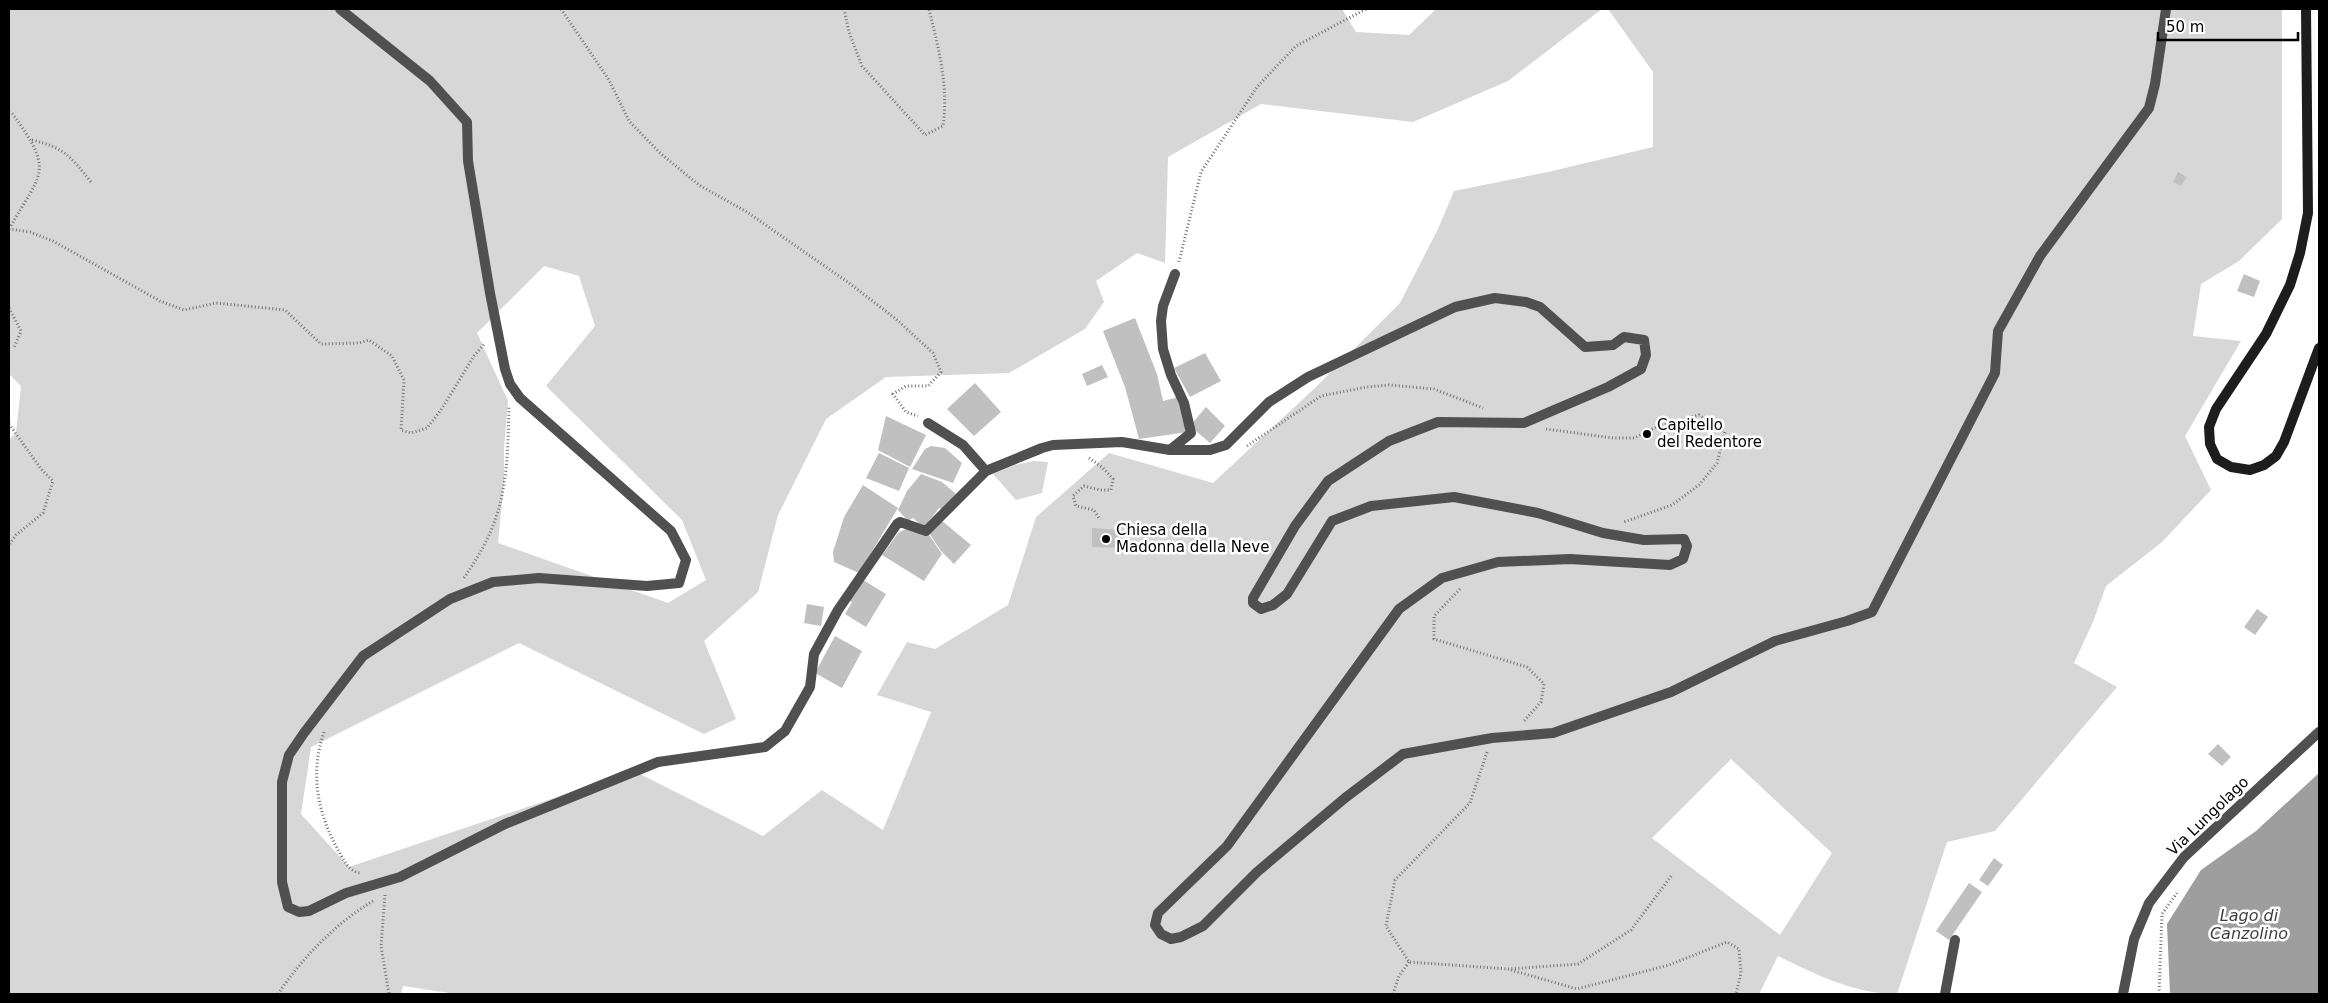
<svg xmlns="http://www.w3.org/2000/svg" width="2328" height="1003" viewBox="0 0 2328 1003" font-family="'DejaVu Sans',sans-serif">
<style>
.green{fill:#d7d7d7;fill-rule:evenodd}
.water{fill:#9e9e9e}
.building{fill:#c0c0c0}
.lines{fill:none;stroke-linecap:round;stroke-linejoin:round}
.path{stroke:#727272;stroke-width:3;stroke-dasharray:1 2.5;stroke-linecap:butt}
.minor{stroke:#505050;stroke-width:10}
.secondary{stroke:#1d1d1d;stroke-width:10}
.poi-dot{fill:#000;stroke:#fff;stroke-width:2}
.labels{text-anchor:middle;stroke-width:5;stroke-linejoin:round;paint-order:stroke}
.poi-label{font-size:15px;fill:#000;stroke:#fff;text-anchor:start}
.street-label{font-size:15px;fill:#000;stroke:#fff}
.water-label{font-size:16px;font-style:italic;fill:#3f3f3f;stroke:#fff}
</style>
<rect width="100%" height="100%" fill="#fff"/>
<path class="green" d="M 9,9 L 1342,9 L 1356,32 L 1409,35 L 1436,9 L 1602,9 L 1508,81 L 1413,122 L 1261,104 L 1168,157 L 1165,263 L 1137,253 L 1096,281 L 1104,302 L 1085,329 L 1009,373 L 886,377 L 826,419 L 778,515 L 758,592 L 704,641 L 736,719 L 704,734 L 519,643 L 311,747 L 301,814 L 349,867 L 634,771 L 763,836 L 822,790 L 883,830 L 931,712 L 877,695 L 907,642 L 935,649 L 1008,605 L 1036,517 L 1109,453 L 1213,483 L 1316,387 L 1400,303 L 1438,229 L 1454,191 L 1548,172 L 1653,147 L 1653,72 L 1608,9 L 2282,9 L 2282,219 L 2239,261 L 2201,284 L 2193,336 L 2241,341 L 2185,436 L 2211,490 L 2162,542 L 2106,586 L 2093,622 L 2074,663 L 2117,687 L 1995,831 L 1947,842 L 1897,994 C 1854,994 1815,974 1778,956 L 1759,994 L 456,994 L 403,986 L 401,994 L 9,994 L 9,439 L 16,433 L 21,386 L 9,374 ZM 544,266 L 579,276 L 595,326 L 546,386 L 682,520 L 706,580 L 668,603 L 498,543 L 504,482 L 504,449 L 508,401 L 477,333 ZM 1731,759 L 1832,853 L 1780,935 L 1652,838 Z
M 1034,461 L 1048,462 L 1042,493 L 1016,500 L 993,474 L 1015,465 Z"/>
<path class="water" d="M 2319,773 L 2319,994 L 2170,994 L 2167,924 L 2201,870 L 2256,831 Z"/>
<path class="building" d="M 2178,172 L 2187,177 L 2181,186 L 2173,182 Z
M 2244,274 L 2260,281 L 2254,297 L 2237,291 Z
M 1135,318 L 1157,374 L 1163,401 L 1179,397 L 1188,432 L 1139,439 L 1125,387 L 1103,331 Z
M 1205,353 L 1221,381 L 1190,397 L 1174,368 Z
M 1102,365 L 1108,377 L 1087,386 L 1082,374 Z
M 975,383 L 1001,412 L 974,436 L 947,409 Z
M 1206,407 L 1225,426 L 1210,443 L 1190,426 Z
M 886,416 L 926,435 L 910,467 L 878,450 Z
M 931,446 L 945,448 L 962,463 L 953,483 L 912,469 L 925,449 Z
M 879,453 L 909,468 L 899,491 L 866,478 Z
M 921,474 L 942,482 L 956,494 L 943,510 L 939,508 L 924,528 L 913,518 L 908,521 L 898,510 L 907,491 Z
M 863,485 L 898,508 L 859,573 L 834,562 L 833,552 L 844,517 Z
M 941,520 L 971,545 L 954,564 L 941,551 L 929,533 Z
M 909,528 L 929,535 L 942,554 L 924,581 L 882,555 L 899,532 Z
M 1092,528 L 1120,530 L 1119,548 L 1092,547 Z
M 863,580 L 886,594 L 866,627 L 845,614 L 852,602 L 850,601 Z
M 807,604 L 824,607 L 821,626 L 804,623 Z
M 2257,609 L 2268,617 L 2255,635 L 2244,627 Z
M 835,636 L 862,651 L 842,688 L 815,673 Z
M 2218,744 L 2231,757 L 2222,766 L 2208,754 Z
M 1994,858 L 2003,865 L 1988,886 L 1979,880 Z
M 1969,883 L 1982,892 L 1949,940 L 1936,931 Z"/>
<g class="lines">
<path class="path" d="M 561,9 L 609,80 L 629,121 L 660,153 L 699,185 L 747,212 L 849,283 L 896,319 L 933,353 L 941,372 L 928,386 L 906,386 L 893,394 L 906,412 L 918,416
M 844,9 L 849,32 L 862,66 L 925,135 L 943,126 C 949,87 938,46 929,9
M 9,112 L 12,113 C 55,172 42,171 9,229
M 32,140 C 65,148 70,156 91,182
M 9,229 L 30,232 L 53,241 L 160,301 L 184,310 L 216,303 L 285,310 L 321,344 L 359,343 L 369,340 L 392,356 L 404,380 L 401,430 L 411,433 L 427,428 L 441,410 L 474,356 L 485,343
M 1179,262 L 1201,172 L 1257,87 L 1296,46 L 1366,9
M 9,308 L 21,331 L 14,348
M 9,424 L 41,469 L 53,481 L 43,513 L 16,535 L 9,545
M 1546,429 L 1613,438 L 1634,438 L 1661,425 L 1699,415 L 1725,432 L 1717,463 L 1699,485 L 1672,505 L 1624,522
M 1247,446 L 1321,396 L 1367,387 L 1389,385 L 1434,389 L 1483,408
M 1089,458 L 1103,468 L 1113,479 L 1111,490 L 1100,490 L 1084,486 L 1073,496 L 1076,506 L 1094,510 L 1100,520
M 464,578 C 476,560 488,541 495,520 C 508,485 508,443 509,406
M 1460,589 L 1434,616 L 1434,639 L 1527,667 L 1544,684 L 1541,702 L 1524,721
M 324,732 C 310,773 317,811 337,848 C 343,859 348,871 360,873
M 1487,752 L 1470,803 L 1395,880 L 1386,926 L 1409,962 L 1508,969 L 1578,964 L 1631,930 L 1672,875
M 385,895 L 381,946 L 389,994
M 1511,970 L 1577,989 L 1669,965 L 1727,942 L 1739,949 L 1741,973 L 1736,994
M 278,994 C 302,958 336,923 373,901
M 1393,994 L 1399,976 L 1409,962
M 2159,994 L 2162,914 L 2177,893"/>
<path class="minor" d="M 340,9 L 430,81 L 467,122 L 468,161 L 490,293 L 505,369 L 510,384 L 520,398 L 671,531 L 686,560 L 679,583 L 647,586 L 539,578 L 493,582 L 450,599 L 363,656 L 304,733 L 289,755 L 282,782 L 282,882 L 288,907 L 299,912 L 309,911 L 346,893 L 400,877 L 505,824 L 658,762 L 765,747 L 785,731 L 810,687 L 814,654 L 838,610 L 897,524 L 900,522 L 926,531 L 986,471 L 1042,448 L 1053,445 L 1122,442 L 1170,450 L 1210,450 L 1226,445 L 1269,402 L 1308,377 L 1455,307 L 1495,298 L 1526,302 L 1540,307 L 1585,347 L 1613,345 L 1624,337 L 1644,340 L 1646,355 L 1641,369 L 1608,387 L 1524,423 L 1438,422 L 1389,441 L 1328,481 L 1295,526 L 1253,598 L 1253,603 L 1261,609 L 1273,605 L 1287,594 L 1332,521 L 1371,506 L 1454,497 L 1538,513 L 1603,533 L 1644,540 L 1684,539 L 1687,546 L 1683,559 L 1670,565 L 1570,559 L 1498,562 L 1442,578 L 1399,609 L 1227,846 L 1158,913 L 1155,925 L 1161,934 L 1171,939 L 1181,937 L 1203,926 L 1257,872 L 1345,798 L 1403,754 L 1492,738 L 1553,733 L 1671,692 L 1775,641 L 1847,621 L 1872,612 L 1995,373 L 1998,331 L 2040,256 L 2149,108 L 2155,84 L 2166,9
M 928,423 L 963,445 L 986,471
M 1170,450 L 1191,433 L 1184,403 L 1171,375 L 1163,349 L 1161,321 L 1163,306 L 1175,274
M 1945,994 L 1955,940
M 2123,994 L 2134,939 L 2149,903 L 2184,857 L 2319,732"/>
<path class="secondary" d="M 2306,9 L 2308,213 L 2300,253 L 2290,285 L 2266,334 L 2216,409 L 2209,427 L 2210,444 L 2217,459 L 2231,467 L 2250,470 L 2264,465 L 2276,456 L 2284,442 L 2319,348"/>
</g>
<g class="poi-dot">
<circle cx="1647" cy="434" r="5"/>
<circle cx="1106" cy="539" r="5"/>
</g>
<g class="labels">
<g class="poi-label">
<text x="1657" y="430">Capitello<tspan x="1657" dy="17">del Redentore</tspan></text>
<text x="1116" y="535">Chiesa della<tspan x="1116" dy="17">Madonna della Neve</tspan></text>
</g>
<g class="street-label">
<text transform="translate(2208 816) rotate(-44)" y="5">Via Lungolago</text>
</g>
<g class="water-label">
<text x="2249" y="921">Lago di<tspan x="2249" dy="18">Canzolino</tspan></text>
</g>
</g>
<rect width="2328" height="1003" fill="none" stroke="#000000" stroke-width="20"/>
<path d="M2158 32v8h140v-8" fill="none" stroke="#000000" stroke-width="2.5"/>
<text x="2166" y="32" font-size="15" fill="#000000" stroke="#ffffff" stroke-width="4" paint-order="stroke">50 m</text>
</svg>
